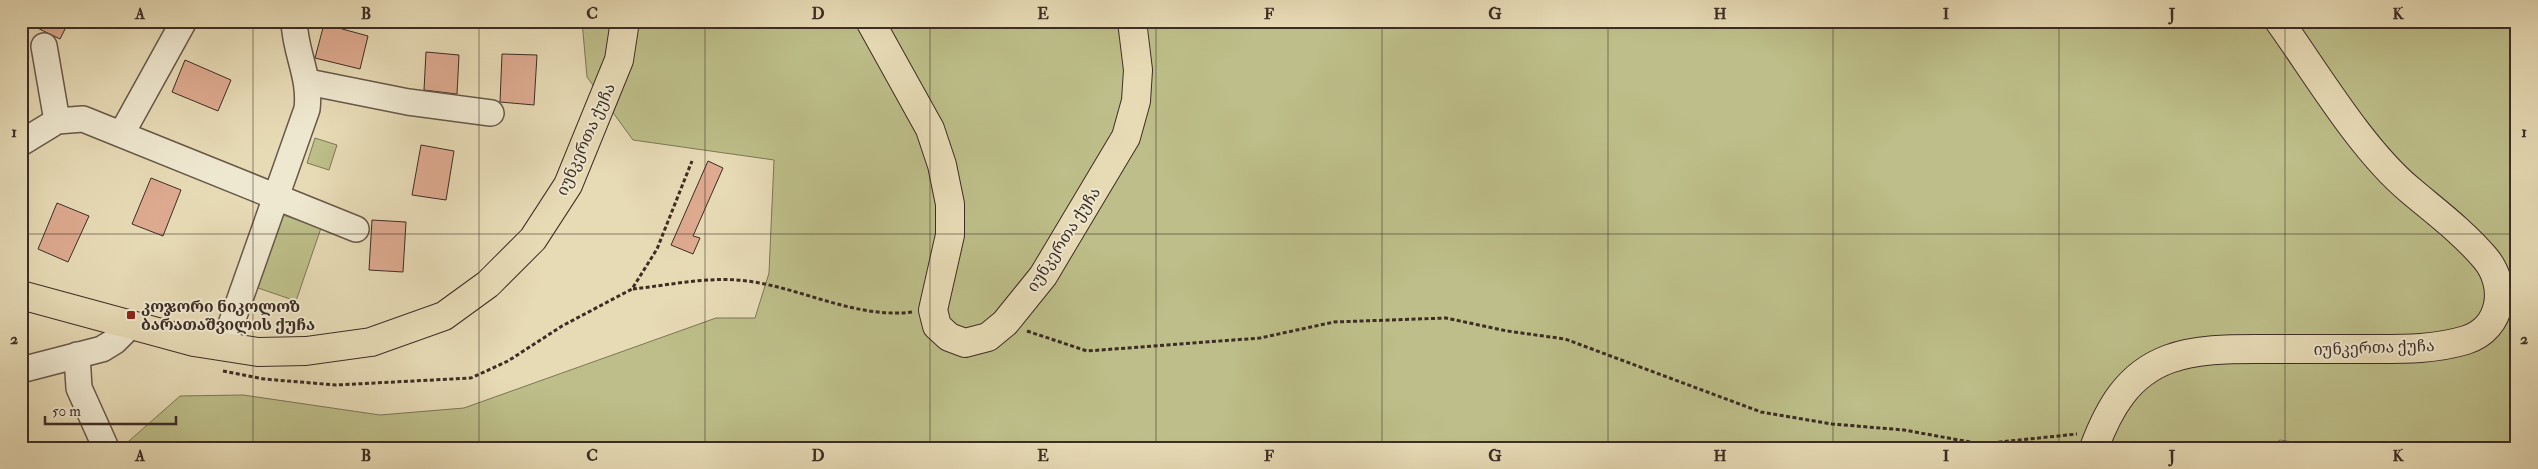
<svg xmlns="http://www.w3.org/2000/svg" width="2538" height="469" viewBox="0 0 2538 469" font-family="'IM FELL Double Pica','Noto Serif Georgian',serif">
<style>
.green{fill:#bdbe89;stroke:#7d7657}
.building{fill:#deaa90;stroke:#3d2d25}
.lines{fill:none;stroke-linecap:round;stroke-linejoin:round}
.minor-casing{stroke:#685849;stroke-width:28}
.major-casing{stroke:#3d2d25;stroke-width:30}
.path{stroke:#3d2d25;stroke-width:3;stroke-dasharray:4 2.5;stroke-linecap:butt}
.minor{stroke:#efe8d0;stroke-width:25}
.major{stroke:#e7dbb6;stroke-width:28}
.grid{fill:none;stroke:#3d2d25;stroke-width:1;stroke-opacity:0.55}
.poi-dot{fill:#8f2418;stroke:#efe8d0;stroke-width:2}
.labels{text-anchor:middle;stroke-width:4;stroke-linejoin:round;paint-order:stroke}
.street-label{font-size:16px;fill:#3d2d25;stroke:#efe8d0}
.poi-label{font-size:16px;font-weight:bold;fill:#3d2d25;stroke:#efe8d0;text-anchor:start}
.neatline{fill:none;stroke:#3d2d25;stroke-width:2}
.grid-label{font-size:16px;text-anchor:middle;font-weight:bold;fill:#3d2d25}
</style>
<rect width="100%" height="100%" fill="#e7dbb6"/>
<filter id="stains"><feTurbulence type="fractalNoise" baseFrequency=".004" numOctaves="4"/><feColorMatrix values="0 0 0 0 .2 0 0 0 0 .09 0 0 0 0 .02 0 0 0 .5 -.17"/></filter>
<radialGradient id="worn" r=".72"><stop offset=".6" stop-color="#630" stop-opacity="0"/><stop offset="1" stop-color="#630" stop-opacity=".3"/></radialGradient>
<path class="green" d="M 582,21 L 2517,21 L 2517,448 L 2329,448 L 2280,440 L 2268,448 L 121,448 L 180,396 L 243,395 L 380,415 L 464,408 L 716,318 L 755,318 L 769,273 L 774,160 L 633,140 L 587,77 Z
M 315,138 L 337,145 L 329,170 L 307,163 Z
M 280,214 L 321,228 L 296,301 L 255,287 Z"/>
<path class="building" d="M 23,21 L 69,21 L 60,39 Z
M 324,24 L 368,36 L 360,69 L 315,58 Z
M 426,52 L 459,55 L 457,94 L 424,90 Z
M 502,54 L 537,55 L 534,105 L 500,102 Z
M 185,60 L 231,80 L 218,111 L 172,92 Z
M 421,145 L 454,151 L 446,200 L 412,195 Z
M 708,161 L 723,168 L 693,236 L 700,238 L 693,254 L 671,245 Z
M 151,178 L 181,190 L 163,236 L 132,224 Z
M 57,203 L 89,216 L 68,262 L 38,249 Z
M 372,220 L 406,222 L 403,272 L 369,270 Z"/>
<g class="lines">
<g class="minor-casing">
<path id="minor" d="M 44,46 L 57,121
M 308,82 L 408,102 L 491,113
M 122,133 L 184,21
M 21,143 L 57,121 L 83,119 L 356,229
M 223,347 L 307,109 C 311,77 295,53 294,21
M 77,355 L 79,388 L 106,448
M 21,370 L 102,349 L 115,341 L 131,325"/>
</g>
<g class="major-casing">
<path id="major" d="M 870,21 L 930,129 L 942,165 L 950,204 L 950,235 L 933,310 L 937,326 L 949,337 L 965,343 L 988,337 L 1005,323 L 1043,276 L 1126,137 L 1136,101 L 1138,70 L 1132,21
M 21,295 L 194,342 L 258,352 L 306,351 L 371,342 L 444,316 L 488,284 L 533,239 L 568,185 L 619,60 L 625,21
M 2094,448 C 2109,408 2128,374 2169,359 C 2196,349 2229,349 2257,349 C 2293,349 2330,349 2366,349 C 2400,349 2433,350 2466,340 C 2503,328 2508,285 2485,258 C 2463,232 2436,212 2410,190 C 2361,149 2317,74 2279,21"/>
</g>
<path class="path" d="M 633,289 C 670,285 710,276 747,281 C 802,288 856,319 912,312
M 1027,331 L 1087,351 L 1260,338 L 1334,322 L 1446,318 L 1507,331 L 1565,339 L 1761,412 L 1832,424 L 1904,430 L 1981,444 L 2077,434
M 223,371 L 264,379 L 336,385 L 471,378 L 508,361 L 562,326 L 632,289 L 657,249 L 692,161"/>
<use href="#minor" class="minor"/>
<use href="#major" class="major"/>
</g>
<path class="grid" d="M 253,21 L 253,448M 479,21 L 479,448M 705,21 L 705,448M 930,21 L 930,448M 1156,21 L 1156,448M 1382,21 L 1382,448M 1608,21 L 1608,448M 1833,21 L 1833,448M 2059,21 L 2059,448M 2285,21 L 2285,448M 21,234 L 2517,234"/>
<rect class="poi-dot" x="126" y="310" width="10" height="10" rx="2.5"/>
<g class="labels">
<g class="street-label">
<text transform="translate(585 139) rotate(-66)" y="6">იუნკერთა ქუჩა</text>
<text transform="translate(1063 239) rotate(-57)" y="6">იუნკერთა ქუჩა</text>
<text transform="translate(2374 347) rotate(-2)" y="6">იუნკერთა ქუჩა</text>
</g>
<g class="poi-label">
<text x="141" y="312">კოჯორი ნიკოლოზ<tspan x="141" dy="18">ბარათაშვილის ქუჩა</tspan></text>
</g>
</g>
<rect width="2538" height="469" fill="none" stroke="#e7dbb6" stroke-width="55"/>
<path d="M45 416v8h131v-8" fill="none" stroke="#3d2d25" stroke-width="2.5"/>
<text x="52" y="416" font-size="15" fill="#3d2d25" stroke="#efe8d0" stroke-width="4" paint-order="stroke">50 m</text>
<rect x="28" y="28" width="2482" height="414" class="neatline"/>
<g class="grid-label">
<text x="140" y="19">A</text>
<text x="366" y="19">B</text>
<text x="592" y="19">C</text>
<text x="818" y="19">D</text>
<text x="1043" y="19">E</text>
<text x="1269" y="19">F</text>
<text x="1495" y="19">G</text>
<text x="1720" y="19">H</text>
<text x="1946" y="19">I</text>
<text x="2172" y="19">J</text>
<text x="2398" y="19">K</text>
<text x="14" y="137">1</text>
<text x="2524" y="137">1</text>
<text x="14" y="344">2</text>
<text x="2524" y="344">2</text>
<text x="140" y="461">A</text>
<text x="366" y="461">B</text>
<text x="592" y="461">C</text>
<text x="818" y="461">D</text>
<text x="1043" y="461">E</text>
<text x="1269" y="461">F</text>
<text x="1495" y="461">G</text>
<text x="1720" y="461">H</text>
<text x="1946" y="461">I</text>
<text x="2172" y="461">J</text>
<text x="2398" y="461">K</text>
</g>
<rect width="100%" height="100%" filter="url(#stains)"/>
<rect width="100%" height="100%" fill="url(#worn)"/>
</svg>
